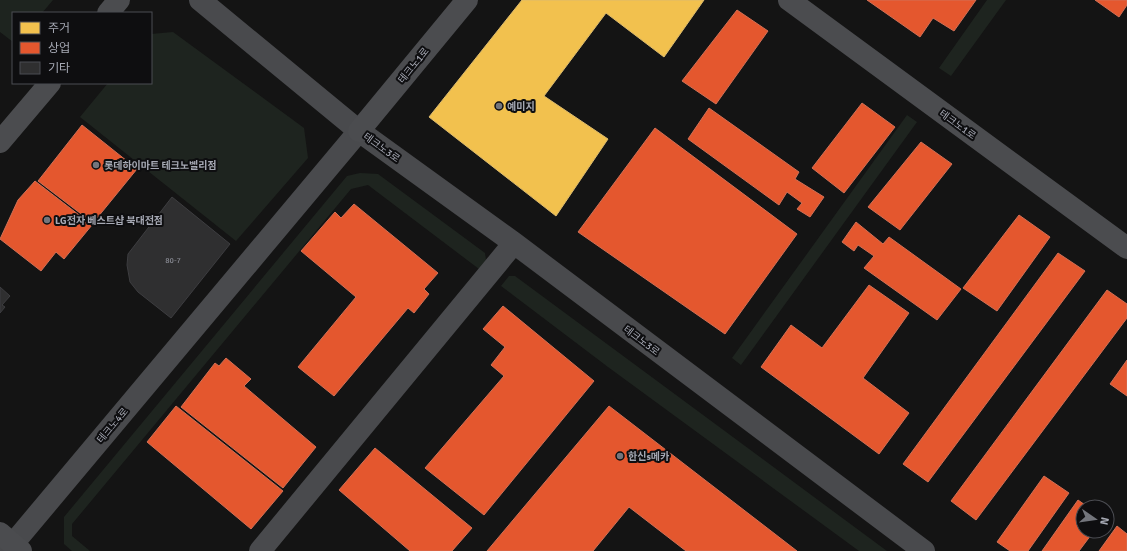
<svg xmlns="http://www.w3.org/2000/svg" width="1127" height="551" viewBox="0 0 1127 551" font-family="Signika,'Noto Sans KR',sans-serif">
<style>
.green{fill:#1e241f}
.homes{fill:#f2c14e;stroke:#dbba6d}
.shops{fill:#e4572e;stroke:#d17056}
.building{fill:#2f2f30;stroke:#3d3d40}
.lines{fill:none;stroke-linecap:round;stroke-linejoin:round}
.minor{stroke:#494a4d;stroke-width:22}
.major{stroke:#4b4c4f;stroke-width:22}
.poi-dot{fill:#73757c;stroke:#0e0e10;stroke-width:1.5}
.labels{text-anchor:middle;stroke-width:4;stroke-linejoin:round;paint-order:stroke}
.number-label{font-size:8px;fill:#888a93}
.street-label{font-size:10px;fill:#a6a9b4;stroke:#0e0e10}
.poi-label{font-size:10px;font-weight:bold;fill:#a6a9b4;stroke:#0e0e10;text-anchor:start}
</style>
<rect width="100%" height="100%" fill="#141414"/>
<path class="green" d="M 0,0 L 53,0 L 42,13 L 13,13 L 13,42 L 0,32 Z
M 987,0 L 1006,0 L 951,76 L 939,68 Z
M 173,32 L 304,128 L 308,158 L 236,241 L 80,117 L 108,83 L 151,83 L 151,34 Z
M 907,115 L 917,122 L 741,365 L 732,358 Z
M 360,173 L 378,174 L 485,253 L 486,260 L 479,269 L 368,185 L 351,189 L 72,524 L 72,536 L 90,551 L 72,551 L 64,544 L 64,517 L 347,176 Z
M 509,276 L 515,276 L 887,551 L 859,551 L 608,367 L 501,286 Z"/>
<path class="homes" d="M 522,0 L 704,0 L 664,57 L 606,13 L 544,96 L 608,139 L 556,216 L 429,117 Z"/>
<path class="shops" d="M 867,0 L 976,0 L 954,31 L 933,18 L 920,37 Z
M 1095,0 L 1127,0 L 1127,5 L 1119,17 Z
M 737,10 L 768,31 L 716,104 L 682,81 Z
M 862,103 L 895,127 L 844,193 L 812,168 Z
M 709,108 L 799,172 L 795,179 L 824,197 L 810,217 L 797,209 L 802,203 L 787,192 L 779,205 L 688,139 Z
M 82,125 L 137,169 L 93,223 L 38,181 Z
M 655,128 L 797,234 L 725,334 L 578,232 Z
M 921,142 L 952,164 L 900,230 L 868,207 Z
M 35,181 L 92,225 L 64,259 L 56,252 L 41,271 L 0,239 L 18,200 Z
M 354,204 L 438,273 L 424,289 L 429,294 L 414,313 L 408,308 L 334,396 L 298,367 L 356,297 L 301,251 L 335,212 L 341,218 Z
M 1019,215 L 1050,237 L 997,311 L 963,288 Z
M 856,222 L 883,244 L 889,237 L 961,289 L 937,320 L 864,268 L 874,256 L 858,245 L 854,251 L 842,242 Z
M 1058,253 L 1085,271 L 928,482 L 903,464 Z
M 869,285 L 909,313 L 863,378 L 909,413 L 879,454 L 761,367 L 791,325 L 822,348 Z
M 1107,290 L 1127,304 L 1127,318 L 976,520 L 951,501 Z
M 503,306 L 594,381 L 484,515 L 425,468 L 504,376 L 491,365 L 505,347 L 483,329 Z
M 226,358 L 251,379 L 244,386 L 316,447 L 283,488 L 181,407 L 215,363 L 219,366 Z
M 1127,360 L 1127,396 L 1110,384 Z
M 176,406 L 283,491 L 251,529 L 147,442 Z
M 609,406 L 797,551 L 686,551 L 629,507 L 593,551 L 487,551 Z
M 375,448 L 472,528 L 452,551 L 410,551 L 339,490 Z
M 1044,476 L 1069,493 L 1028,551 L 1010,551 L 997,542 Z
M 1078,500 L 1088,507 L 1083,507 L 1083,531 L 1094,531 L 1079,551 L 1042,551 Z
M 1117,526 L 1127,534 L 1127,551 L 1099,551 Z"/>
<path class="building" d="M 172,197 L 230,244 L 171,318 L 138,292 L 130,282 L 127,265 L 128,254 Z
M 0,287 L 10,296 L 2,305 L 5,307 L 0,313 Z"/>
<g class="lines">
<path class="minor" d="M 200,0 L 359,131 L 514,243 L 924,551
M 7,551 L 359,131
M 260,551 L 514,243"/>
<path class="major" d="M 789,0 L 1127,248
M 108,13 L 119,0
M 359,131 L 467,0
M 0,142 L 50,83
M 0,533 L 21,551"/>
</g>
<g class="poi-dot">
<circle cx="499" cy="106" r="4"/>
<circle cx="96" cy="165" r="4"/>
<circle cx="47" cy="220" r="4"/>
<circle cx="620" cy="456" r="4"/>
</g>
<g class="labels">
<g class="number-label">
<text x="173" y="263">80-7</text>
</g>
<g class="street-label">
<text transform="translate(413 65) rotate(-51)" y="4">테크노1로</text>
<text transform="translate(958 124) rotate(36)" y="4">테크노1로</text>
<text transform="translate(382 147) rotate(36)" y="4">테크노3로</text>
<text transform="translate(642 340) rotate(37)" y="4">테크노3로</text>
<text transform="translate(112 425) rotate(-50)" y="4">테크노4로</text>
</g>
<g class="poi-label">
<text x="507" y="110">예미지</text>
<text x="104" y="169">롯데하이마트 테크노벨리점</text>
<text x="55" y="224">LG전자 베스트샵 북대전점</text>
<text x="628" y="460">한신s메카</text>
</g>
</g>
<rect x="12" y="12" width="140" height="72" fill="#0e0e10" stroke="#4b4c52"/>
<rect x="20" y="22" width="20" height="12" fill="#f2c14e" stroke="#4b4c52"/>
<text x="48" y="32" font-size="12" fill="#a6a9b4">주거</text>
<rect x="20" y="42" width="20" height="12" fill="#e4572e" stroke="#4b4c52"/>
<text x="48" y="52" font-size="12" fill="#a6a9b4">상업</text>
<rect x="20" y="62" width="20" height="12" fill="#2f2f30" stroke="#4b4c52"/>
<text x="48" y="72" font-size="12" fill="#a6a9b4">기타</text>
<g transform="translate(1095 519) rotate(103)"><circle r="19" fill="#0e0e10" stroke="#4b4c52"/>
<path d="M0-3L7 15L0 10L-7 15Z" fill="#73757c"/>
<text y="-6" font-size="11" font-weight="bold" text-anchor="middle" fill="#a6a9b4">N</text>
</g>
</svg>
